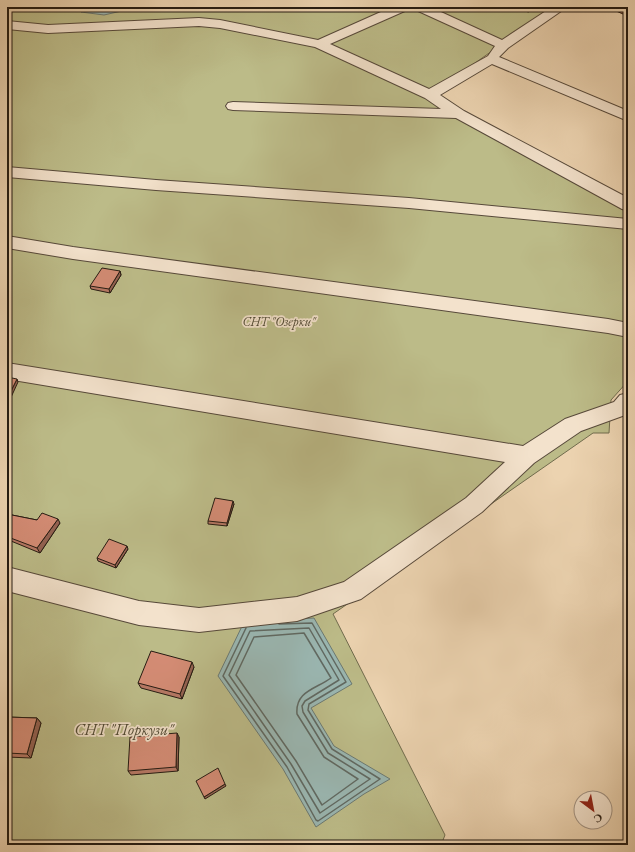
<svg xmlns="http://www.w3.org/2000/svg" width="635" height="852" viewBox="0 0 635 852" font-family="'EB Garamond',serif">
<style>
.green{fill:#bcbb88;stroke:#706b4d}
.water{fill:#9ab7b2;stroke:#6b7972}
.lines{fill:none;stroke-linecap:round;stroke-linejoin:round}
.shore{stroke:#606962;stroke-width:1.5}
.minor-casing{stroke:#57493a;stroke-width:2}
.minor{fill:#f3e2cc;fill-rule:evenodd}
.wall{fill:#b67865;stroke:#251b12}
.shaded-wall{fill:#946252;stroke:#251b12}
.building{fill:#d48c75;stroke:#251b12}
.labels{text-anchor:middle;stroke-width:3.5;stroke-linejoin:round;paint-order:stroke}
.park-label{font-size:13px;font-style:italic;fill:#524b35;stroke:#f3e2cc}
.near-park-label{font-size:16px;font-style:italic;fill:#524b35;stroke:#f3e2cc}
</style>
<rect width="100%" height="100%" fill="#ecd3b0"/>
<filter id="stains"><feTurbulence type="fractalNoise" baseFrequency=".005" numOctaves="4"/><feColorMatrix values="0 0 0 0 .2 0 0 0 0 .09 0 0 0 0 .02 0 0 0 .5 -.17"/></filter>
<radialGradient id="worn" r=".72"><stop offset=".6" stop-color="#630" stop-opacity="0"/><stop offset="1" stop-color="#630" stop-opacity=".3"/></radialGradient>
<path class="green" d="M 7,7 L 554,7 L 430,95 L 628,213 L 628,381 L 611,400 L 609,433 L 593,433 L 333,614 L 445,835 L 441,845 L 7,845 Z"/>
<path class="water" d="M 92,7 L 139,7 L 104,15 L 81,12 Z
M 314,618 L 352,684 L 311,708 L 334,746 L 390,779 L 364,794 L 316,827 L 283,769 L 218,676 L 244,622 Z"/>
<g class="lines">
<path class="shore" d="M 246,628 L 223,676 L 287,767 L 316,820 L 318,821 L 380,779 L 332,749 L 308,710 L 309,704 L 346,682 L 312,623 L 279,624
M 309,628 L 339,680 L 305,701 L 302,706 L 303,712 L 328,753 L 370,779 L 320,813 L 291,764 L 229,675 L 250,631 Z
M 304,633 L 331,678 C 316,689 295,691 297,714 L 324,757 L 358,779 L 322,805 L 296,761 L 236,675 L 254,637 Z"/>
<g class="minor-casing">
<path id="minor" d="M 392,7 L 409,7 L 407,10 L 330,44 L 429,89 L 488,56 L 495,46 L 416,10 L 414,7 L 430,7 L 502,40 L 552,7 L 567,7 L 508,48 L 499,57 L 628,111 L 628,121 L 492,64 L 440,95 L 464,111 L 628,198 L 628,210 L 622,209 L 456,118 L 233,110 L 228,109 L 226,106 L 228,103 L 233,102 L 441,109 L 425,98 L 315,47 L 220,28 L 199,26 L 48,33 L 7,29 L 7,21 L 48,25 L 199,18 L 220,20 L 318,40 Z
M 618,7 L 628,7 L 628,12 L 620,10 Z
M 7,167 L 156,180 L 409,198 L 628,219 L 628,229 L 409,208 L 156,190 L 7,177 Z
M 7,236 L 73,247 L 608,319 L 628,323 L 628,337 L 608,333 L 73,259 L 7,248 Z
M 7,363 L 523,446 L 565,419 L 614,402 L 620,395 L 628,393 L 628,414 L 581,431 L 534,463 L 482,512 L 361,599 L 297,621 L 199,632 L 139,625 L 7,591 L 7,567 L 139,601 L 199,608 L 297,597 L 344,582 L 466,498 L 505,462 L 7,379 Z"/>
</g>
<use href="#minor" class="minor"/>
</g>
<path class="wall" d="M 519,7 L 536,7 L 528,12 Z
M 607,7 L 620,7 L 621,8 L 628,10 L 628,15 L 623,14 Z
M 120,271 L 121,275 L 110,293 L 91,289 L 90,286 Z
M 234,504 L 227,526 L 208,524 L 208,521 Z
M 7,514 L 37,520 L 60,523 L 40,553 L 11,541 L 10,544 L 7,543 Z
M 128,549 L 116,568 L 98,561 L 97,558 Z
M 194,667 L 182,699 L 141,688 L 138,683 Z
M 7,717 L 37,718 L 41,723 L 31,758 L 7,757 Z
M 179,737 L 178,771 L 131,775 L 128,771 Z"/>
<path class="shaded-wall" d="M 531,7 L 536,7 L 528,12 L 528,9 Z
M 120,271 L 121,275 L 110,293 L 109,289 Z
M 17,379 L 18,382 L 7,406 L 7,399 Z
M 233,501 L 234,504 L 227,526 L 227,523 Z
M 58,519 L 60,523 L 40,553 L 37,548 Z
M 8,537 L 11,541 L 10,544 L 7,539 Z
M 127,546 L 128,549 L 116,568 L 115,565 Z
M 192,662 L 194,667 L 182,699 L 180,694 Z
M 37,718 L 41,723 L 31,758 L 27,754 Z
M 177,733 L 179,737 L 178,771 L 176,767 Z
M 225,784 L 226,786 L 205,799 L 204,797 Z"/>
<path class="building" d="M 615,7 L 620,7 L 621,8 L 628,10 L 628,11 L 624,11 Z
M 102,268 L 120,271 L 109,289 L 90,286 Z
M 7,377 L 17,379 L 7,399 Z
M 215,498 L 233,501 L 227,523 L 208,521 Z
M 42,513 L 58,519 L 37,548 L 8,537 L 7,539 L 7,514 L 37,520 Z
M 109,539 L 127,546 L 115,565 L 97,558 Z
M 151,651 L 192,662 L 180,694 L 138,683 Z
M 7,717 L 37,718 L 27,754 L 7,753 Z
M 177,733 L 176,767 L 128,771 L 130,737 Z
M 218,768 L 225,784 L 204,797 L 196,781 Z"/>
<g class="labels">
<g class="park-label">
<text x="279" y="326">СНТ "Озерки"</text>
</g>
<g class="near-park-label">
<text x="124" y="735">СНТ "Поркузи"</text>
</g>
</g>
<rect width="635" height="852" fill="none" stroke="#ecd3b0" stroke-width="24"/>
<rect x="8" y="8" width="619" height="836" fill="none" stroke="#251b12" stroke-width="2"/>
<rect x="12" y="12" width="611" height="828" fill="none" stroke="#251b12"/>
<g transform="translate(593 810) rotate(148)"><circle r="19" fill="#f3e2cc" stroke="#a19282"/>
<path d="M0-3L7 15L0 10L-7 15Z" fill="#8f2418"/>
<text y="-6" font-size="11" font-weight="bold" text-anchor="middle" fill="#251b12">С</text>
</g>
<rect width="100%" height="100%" filter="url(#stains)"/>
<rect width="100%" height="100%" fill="url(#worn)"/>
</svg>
